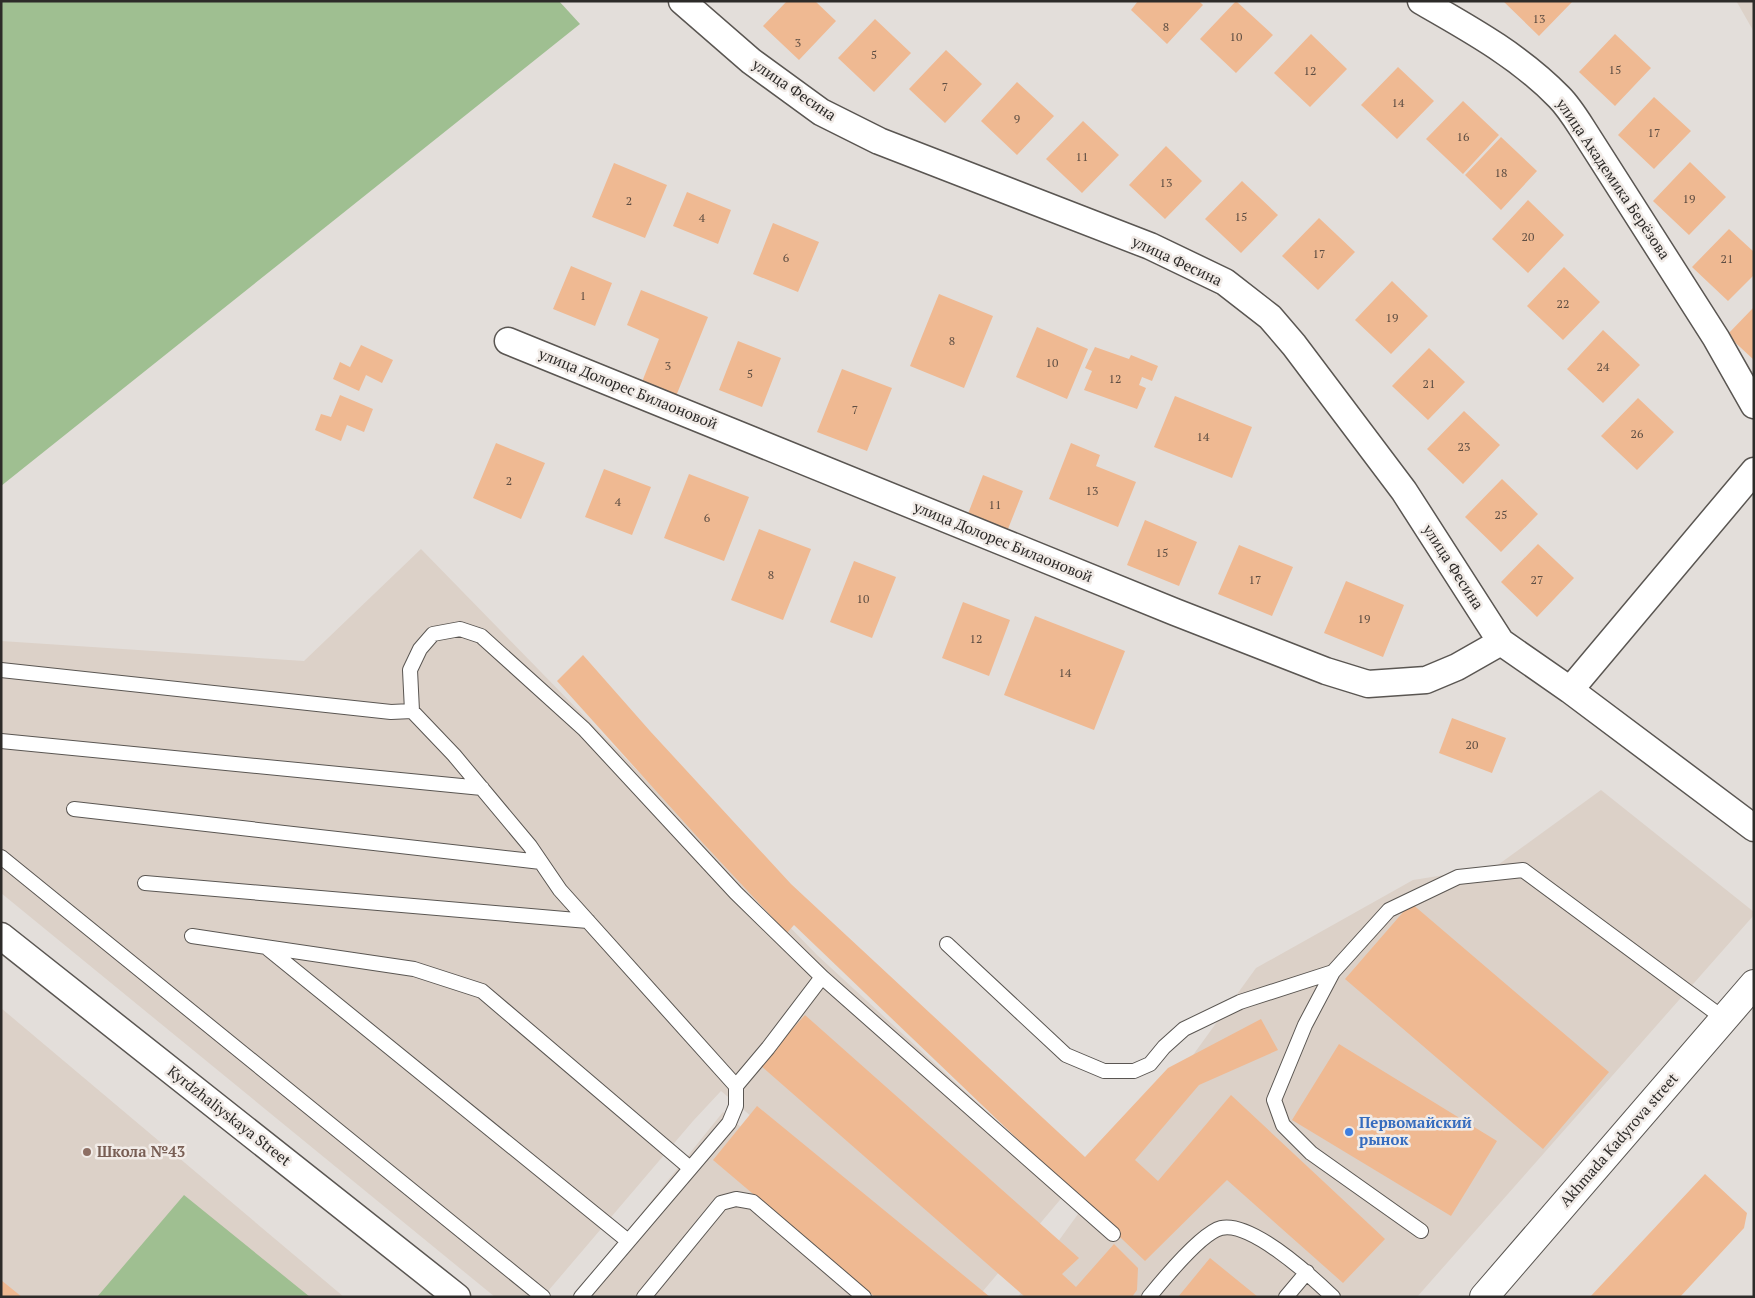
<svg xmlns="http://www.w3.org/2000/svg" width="1755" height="1298" viewBox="0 0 1755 1298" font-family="'PT Serif',serif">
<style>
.built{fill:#dcd1c8}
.green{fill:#9fbf91}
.building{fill:#efb992}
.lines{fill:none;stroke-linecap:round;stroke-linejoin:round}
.service-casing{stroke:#5a5652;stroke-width:16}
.minor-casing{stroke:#5a5652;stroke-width:29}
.tertiary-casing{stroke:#5a5652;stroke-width:30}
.service{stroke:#fff;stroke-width:14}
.minor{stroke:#fff;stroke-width:26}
.tertiary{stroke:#fff;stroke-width:28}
.shop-dot{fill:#3f7fe0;stroke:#f1ebe7;stroke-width:2}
.education-dot{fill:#8d6e63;stroke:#f1ebe7;stroke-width:2}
.labels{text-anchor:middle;stroke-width:5;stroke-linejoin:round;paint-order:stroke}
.number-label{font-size:12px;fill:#5e4e43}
.street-label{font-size:15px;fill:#2d2b29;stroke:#f1ebe7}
.shop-label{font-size:15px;font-weight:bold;fill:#366cbe;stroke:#f1ebe7;text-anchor:start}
.education-label{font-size:15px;font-weight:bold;fill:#785e54;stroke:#f1ebe7;text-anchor:start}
</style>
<rect width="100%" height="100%" fill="#e3deda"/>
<path class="built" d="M 1736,1 L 1754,1 L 1754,32 L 1738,4 Z
M 421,549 L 817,955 L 1070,1188 L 978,1297 L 967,1297 L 721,1091 L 693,1121 L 543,1297 L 495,1297 L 1,893 L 1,641 L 304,661 Z
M 1601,790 L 1754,912 L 1754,915 L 1417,1297 L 1018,1297 L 1256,968 L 1413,880 L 1495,867 Z
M 1,1008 L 344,1297 L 1,1297 Z
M 723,1112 L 945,1297 L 574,1297 Z"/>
<path class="green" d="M 1,1 L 559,1 L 580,24 L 1,486 Z
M 184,1195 L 310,1297 L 97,1297 Z"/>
<path class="building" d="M 787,1 L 815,1 L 836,21 L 799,60 L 763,26 Z
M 1138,1 L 1199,1 L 1203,5 L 1167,44 L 1131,10 Z
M 1236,1 L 1273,35 L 1236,73 L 1200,39 Z
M 1503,1 L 1573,1 L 1539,36 Z
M 875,19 L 911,53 L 874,92 L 838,58 Z
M 1311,34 L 1347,69 L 1310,107 L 1274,73 Z
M 1615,34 L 1651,68 L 1615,106 L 1579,72 Z
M 946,50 L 982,84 L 945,123 L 909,89 Z
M 1398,67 L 1434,101 L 1397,139 L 1361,105 Z
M 1017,82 L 1054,116 L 1017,155 L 981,121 Z
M 1654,97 L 1691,131 L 1654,169 L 1618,135 Z
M 1463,101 L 1499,135 L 1463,174 L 1426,139 Z
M 1083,121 L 1119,155 L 1082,193 L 1046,159 Z
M 1501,137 L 1537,171 L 1501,210 L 1465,175 Z
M 1166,146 L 1202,181 L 1165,219 L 1129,185 Z
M 1690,162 L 1726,197 L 1689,235 L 1653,201 Z
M 614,163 L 667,185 L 645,238 L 592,217 Z
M 1242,181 L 1278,215 L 1241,253 L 1205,219 Z
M 687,192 L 731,210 L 718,244 L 673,226 Z
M 1528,200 L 1564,235 L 1528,273 L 1492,239 Z
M 1319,218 L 1355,252 L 1318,290 L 1282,256 Z
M 773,223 L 819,242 L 798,292 L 753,274 Z
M 1729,229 L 1754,252 L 1754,275 L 1728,301 L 1692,267 Z
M 571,266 L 612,283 L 595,326 L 553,309 Z
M 1564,267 L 1600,302 L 1563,340 L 1527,306 Z
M 1392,281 L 1428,316 L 1391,354 L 1355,320 Z
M 641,290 L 708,317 L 672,406 L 638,392 L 659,339 L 627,325 Z
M 939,294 L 993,316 L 964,388 L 910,366 Z
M 1754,307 L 1754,360 L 1727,335 Z
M 1037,327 L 1088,349 L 1067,399 L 1016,377 Z
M 1603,330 L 1640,365 L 1603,403 L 1567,369 Z
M 738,341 L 781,358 L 762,407 L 719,390 Z
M 361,345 L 393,360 L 382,383 L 366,375 L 359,391 L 333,379 L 340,362 L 350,367 Z
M 1095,347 L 1129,359 L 1131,355 L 1158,366 L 1152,381 L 1142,377 L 1139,385 L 1146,388 L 1137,409 L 1084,390 L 1092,371 L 1085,368 Z
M 1429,348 L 1465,382 L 1428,420 L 1392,386 Z
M 842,369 L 892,388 L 867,451 L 817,432 Z
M 340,395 L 373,409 L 364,432 L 347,425 L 341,441 L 315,430 L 321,414 L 331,417 Z
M 1175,396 L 1252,427 L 1232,478 L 1154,447 Z
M 1638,398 L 1674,432 L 1637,470 L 1601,436 Z
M 1464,411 L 1500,445 L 1463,484 L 1427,449 Z
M 496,443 L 545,463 L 521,519 L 473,498 Z
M 1071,443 L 1100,455 L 1096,466 L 1136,482 L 1118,527 L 1049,499 Z
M 604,469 L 651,487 L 632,535 L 585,517 Z
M 689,474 L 749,497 L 724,561 L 664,538 Z
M 983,475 L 1023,491 L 1006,534 L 966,519 Z
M 1502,479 L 1538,514 L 1501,552 L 1465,517 Z
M 1145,520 L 1197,542 L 1179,586 L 1127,565 Z
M 759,529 L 811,549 L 783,620 L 731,600 Z
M 1538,544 L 1574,578 L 1537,617 L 1501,582 Z
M 1239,545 L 1293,567 L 1272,616 L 1218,594 Z
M 854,561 L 896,577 L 872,638 L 830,622 Z
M 1346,581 L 1404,605 L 1383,657 L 1324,633 Z
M 963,602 L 1010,620 L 989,676 L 942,658 Z
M 1035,616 L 1125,651 L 1094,730 L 1004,695 Z
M 583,655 L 650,731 L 791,884 L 1085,1157 L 1168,1068 L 1261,1019 L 1278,1050 L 1199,1085 L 1135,1160 L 1158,1181 L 1231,1095 L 1385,1239 L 1343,1283 L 1227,1180 L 1145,1261 L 794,925 L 787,933 L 702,842 L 557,681 Z
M 1452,718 L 1506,738 L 1492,773 L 1439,753 Z
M 1411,903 L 1609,1072 L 1543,1149 L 1345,979 Z
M 805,1015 L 1079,1258 L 1062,1274 L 1076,1287 L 1114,1244 L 1138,1268 L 1137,1290 L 1132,1297 L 1025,1297 L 760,1065 Z
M 1339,1044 L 1497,1141 L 1451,1216 L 1292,1120 Z
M 757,1106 L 990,1297 L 875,1297 L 713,1160 Z
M 1705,1174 L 1747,1213 L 1744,1228 L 1680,1297 L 1590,1297 Z
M 1210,1258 L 1258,1297 L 1178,1297 Z
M 1,1280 L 22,1297 L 1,1297 Z"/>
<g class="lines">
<g class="service-casing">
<path id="service" d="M 1,670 L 391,712 L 412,711 L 454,755 L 530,846 L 560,890 L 736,1086 L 736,1106 L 729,1123 L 581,1297
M 412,711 L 410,670 L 420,649 L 433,634 L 460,629 L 481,636 L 584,729 L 736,893 L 822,977 L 768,1048 L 736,1086
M 1,741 L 482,788
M 74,809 L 541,862
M 1,857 L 543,1297
M 145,883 L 588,921
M 192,936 L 414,969 L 482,991 L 690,1168
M 947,944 L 1066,1055 L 1104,1071 L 1134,1071 L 1150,1064 L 1164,1047 L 1184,1029 L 1240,1002 L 1333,972
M 266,947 L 628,1241
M 822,977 L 1113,1234
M 1421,1231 L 1311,1153 L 1283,1125 L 1274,1100 L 1305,1025 L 1333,972 L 1389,910 L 1458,877 L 1523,870 L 1723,1018
M 644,1297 L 721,1203 L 736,1199 L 753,1202 L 864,1297
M 1149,1297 C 1162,1281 1201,1233 1221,1228 C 1251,1221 1311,1276 1333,1297
M 1286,1297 L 1307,1272"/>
</g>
<g class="minor-casing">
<path id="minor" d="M 682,1 L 751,61 L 821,112 L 879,141 L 1150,246 L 1225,282 L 1270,317 L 1294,345 L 1404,491 L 1501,642 L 1570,690 L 1754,828
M 1421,1 C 1470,29 1519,56 1559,97 C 1568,106 1575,117 1582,128 L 1716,338 L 1754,405
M 508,341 L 1175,612 L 1326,671 L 1368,684 L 1426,680 L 1457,667 L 1501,642
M 1570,690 L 1754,471
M 1,936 L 457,1297"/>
</g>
<g class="tertiary-casing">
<path id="tertiary" d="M 1484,1297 L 1754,984"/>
</g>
<use href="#service" class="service"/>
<use href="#minor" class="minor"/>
<use href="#tertiary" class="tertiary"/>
</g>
<circle class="shop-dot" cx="1349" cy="1132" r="5"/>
<circle class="education-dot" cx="87" cy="1152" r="5"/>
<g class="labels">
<g class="number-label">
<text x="1539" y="23">13</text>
<text x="1166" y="31">8</text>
<text x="1236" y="41">10</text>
<text x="798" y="47">3</text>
<text x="874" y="59">5</text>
<text x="1615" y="74">15</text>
<text x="1310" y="75">12</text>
<text x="945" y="91">7</text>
<text x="1398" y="107">14</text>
<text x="1017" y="123">9</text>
<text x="1654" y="137">17</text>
<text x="1463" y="141">16</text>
<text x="1082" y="161">11</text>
<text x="1501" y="177">18</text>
<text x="1166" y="187">13</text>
<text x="1689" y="203">19</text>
<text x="629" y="205">2</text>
<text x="1241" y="221">15</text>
<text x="702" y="222">4</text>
<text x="1528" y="241">20</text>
<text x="1319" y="258">17</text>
<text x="786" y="262">6</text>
<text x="1727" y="263">21</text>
<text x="583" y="300">1</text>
<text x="1563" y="308">22</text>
<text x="1392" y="322">19</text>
<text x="952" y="345">8</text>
<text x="1052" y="367">10</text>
<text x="668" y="370">3</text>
<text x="1603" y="371">24</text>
<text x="750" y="378">5</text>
<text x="1115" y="383">12</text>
<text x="1429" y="388">21</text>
<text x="855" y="414">7</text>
<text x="1637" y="438">26</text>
<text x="1203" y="441">14</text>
<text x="1464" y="451">23</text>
<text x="509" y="485">2</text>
<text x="1092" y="495">13</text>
<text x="618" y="506">4</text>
<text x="995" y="509">11</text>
<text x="1501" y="519">25</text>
<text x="707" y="522">6</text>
<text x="1162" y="557">15</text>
<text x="771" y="579">8</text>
<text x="1255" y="584">17</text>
<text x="1537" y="584">27</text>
<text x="863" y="603">10</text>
<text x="1364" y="623">19</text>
<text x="976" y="643">12</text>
<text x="1065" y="677">14</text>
<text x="1472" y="749">20</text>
</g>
<g class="street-label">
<text transform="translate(794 90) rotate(34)" y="5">улица Фесина</text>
<text transform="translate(1613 179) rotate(56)" y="5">улица Академика Берёзова</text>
<text transform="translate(1177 261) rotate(25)" y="5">улица Фесина</text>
<text transform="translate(628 389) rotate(22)" y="5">улица Долорес Билаоновой</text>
<text transform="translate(1003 542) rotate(22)" y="5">улица Долорес Билаоновой</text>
<text transform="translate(1453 567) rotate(57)" y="5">улица Фесина</text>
<text transform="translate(229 1116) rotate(38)" y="5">Kyrdzhaliyskaya Street</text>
<text transform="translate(1619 1140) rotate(-49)" y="5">Akhmada Kadyrova street</text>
</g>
<g class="shop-label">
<text x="1359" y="1128">Первомайский<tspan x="1359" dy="17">рынок</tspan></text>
</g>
<g class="education-label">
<text x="97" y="1157">Школа №43</text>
</g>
</g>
<rect width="1755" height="1298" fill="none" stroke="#2d2b29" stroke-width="5"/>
</svg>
